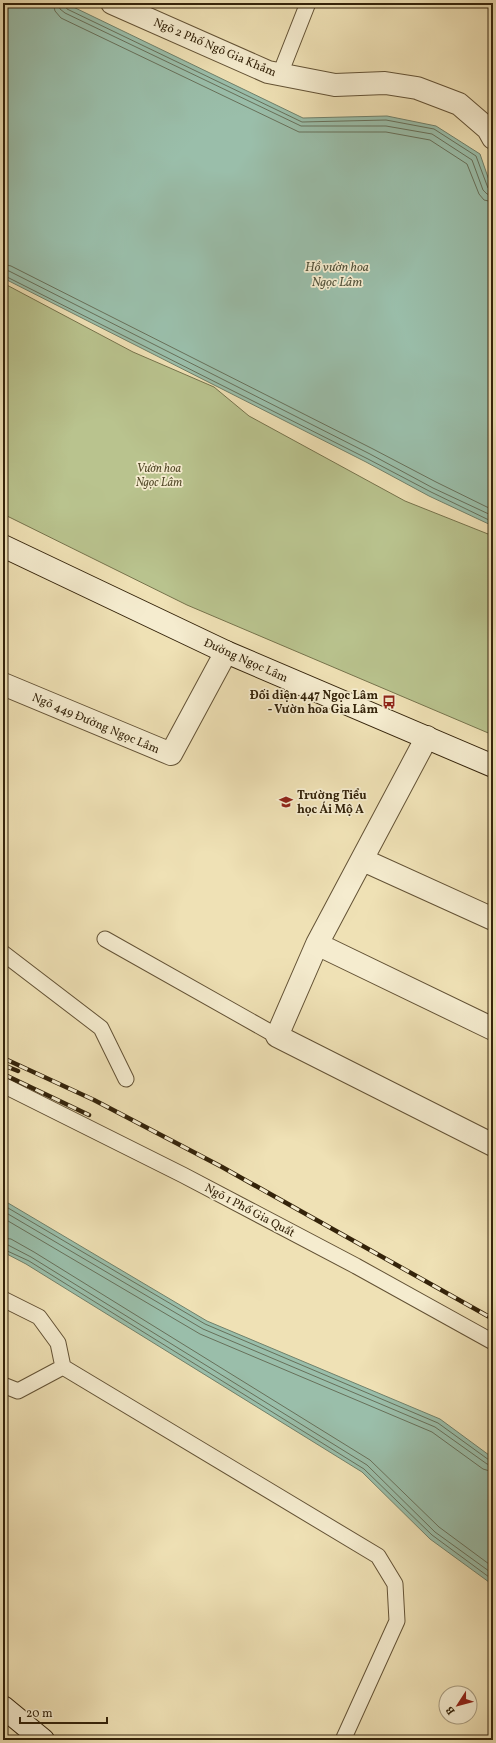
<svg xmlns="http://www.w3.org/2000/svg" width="496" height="1743" viewBox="0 0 496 1743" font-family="Vollkorn,serif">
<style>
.green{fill:#b9c38e;stroke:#76734c}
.water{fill:#9abeaa;stroke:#71806a}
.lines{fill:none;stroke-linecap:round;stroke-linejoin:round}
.shore{stroke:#67705a;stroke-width:1}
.lane-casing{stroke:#635235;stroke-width:17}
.street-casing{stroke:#635235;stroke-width:24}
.secondary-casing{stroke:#34230a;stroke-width:24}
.lane{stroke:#f5eccf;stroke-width:15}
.street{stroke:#f5eccf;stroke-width:22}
.secondary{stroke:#f5eccf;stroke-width:22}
.rail-casing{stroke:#34230a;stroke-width:4.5}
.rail{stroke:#f5eccf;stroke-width:3;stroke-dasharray:9;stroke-linecap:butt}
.labels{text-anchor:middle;stroke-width:3.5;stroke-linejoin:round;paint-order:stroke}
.street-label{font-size:12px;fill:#34230a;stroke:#f5eccf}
.park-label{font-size:12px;font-style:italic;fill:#554b2b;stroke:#f5eccf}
.poi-label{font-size:12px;font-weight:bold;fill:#34230a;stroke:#f5eccf;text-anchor:end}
.water-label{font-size:13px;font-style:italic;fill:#53523a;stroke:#f5eccf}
</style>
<rect width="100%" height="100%" fill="#efe1b5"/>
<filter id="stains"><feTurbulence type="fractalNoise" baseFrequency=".005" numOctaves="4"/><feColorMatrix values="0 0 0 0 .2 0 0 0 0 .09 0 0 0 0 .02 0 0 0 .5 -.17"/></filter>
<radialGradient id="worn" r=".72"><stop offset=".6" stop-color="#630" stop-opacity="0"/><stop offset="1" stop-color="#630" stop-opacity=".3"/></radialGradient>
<path class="green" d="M 3,283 L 133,352 L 214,387 L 249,416 L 405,501 L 493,536 L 493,735 L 187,605 L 3,514 Z"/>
<path class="water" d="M 3,3 L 65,3 L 303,118 L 387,116 L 436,126 L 480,154 L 493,192 L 493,526 L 429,496 L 366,462 L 3,278 Z
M 3,1200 L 207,1321 L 440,1419 L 493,1458 L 493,1585 L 430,1539 L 362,1472 L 26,1264 L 3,1252 Z"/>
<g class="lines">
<path class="shore" d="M 53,3 L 55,11 L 61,18 L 299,132 L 386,132 L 430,140 L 467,164 L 479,194 L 484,200 L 493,202
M 59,3 L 60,9 L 65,13 L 301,126 L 386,126 L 432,134 L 472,160 L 483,190 L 487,194 L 493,196
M 64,3 L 67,9 L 302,122 L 386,120 L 434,129 L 476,156 L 488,188 L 493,191
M 3,264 L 11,266 L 373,449 L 436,482 L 493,510
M 3,270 L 9,271 L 370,454 L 433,488 L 493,516
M 3,275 L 368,459 L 431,492 L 493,522
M 3,1205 L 205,1324 L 438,1423 L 489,1460 L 493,1460
M 3,1211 L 203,1329 L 435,1427 L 487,1464 L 493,1466
M 3,1218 L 200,1334 L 432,1432 L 483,1469 L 493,1472
M 3,1238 L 11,1239 L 34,1252 L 370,1460 L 439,1527 L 493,1567
M 3,1244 L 8,1245 L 31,1257 L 367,1465 L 435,1532 L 493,1574
M 3,1249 L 29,1261 L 364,1469 L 432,1535 L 493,1580"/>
<g class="lane-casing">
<path id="lane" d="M 280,74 L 308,3
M 105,939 L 277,1036
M 3,953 L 101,1028 L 126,1079
M 3,1085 L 183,1175 L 356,1266 L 493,1342
M 3,1299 L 39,1317 L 58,1343 L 63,1367 L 378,1556 L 395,1584 L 397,1621 L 343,1740
M 3,1385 L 18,1391 L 63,1367"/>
</g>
<g class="street-casing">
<path id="street" d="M 112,3 L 268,72 L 335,85 L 385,83 L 417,88 L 459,104 L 488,129 L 493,138
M 3,684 L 171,754 L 226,652
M 427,737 L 317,944 L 277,1036 L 493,1145
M 363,860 L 493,919
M 317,944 L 493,1029"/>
</g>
<g class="secondary-casing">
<path id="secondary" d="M 3,546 L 226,652 L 493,766
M 3,1707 L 43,1740"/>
</g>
<use href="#lane" class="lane"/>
<use href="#street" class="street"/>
<use href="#secondary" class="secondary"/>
<g class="rail-casing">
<path id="rail" d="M 3,1058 L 94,1100 L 222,1167 L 493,1319
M 3,1065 L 18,1071
M 3,1074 L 89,1115"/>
</g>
<use href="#rail" class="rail"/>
</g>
<defs>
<g id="bus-bare" transform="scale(1.08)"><path d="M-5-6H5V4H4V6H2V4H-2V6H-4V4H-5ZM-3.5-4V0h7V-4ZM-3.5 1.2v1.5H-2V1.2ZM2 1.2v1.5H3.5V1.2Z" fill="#8f2418" stroke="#f5eccf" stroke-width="2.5" paint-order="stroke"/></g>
<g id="school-bare" transform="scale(1.08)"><path d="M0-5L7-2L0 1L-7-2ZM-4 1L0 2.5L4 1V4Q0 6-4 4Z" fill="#8f2418" stroke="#f5eccf" stroke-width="2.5" paint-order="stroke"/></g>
</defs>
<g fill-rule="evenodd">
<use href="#bus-bare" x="389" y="702"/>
<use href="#school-bare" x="286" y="802"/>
</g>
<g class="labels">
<g class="street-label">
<text transform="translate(215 47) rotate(23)" y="4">Ngõ 2 Phố Ngô Gia Khảm</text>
<text transform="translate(246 660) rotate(24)" y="4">Đường Ngọc Lâm</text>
<text transform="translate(96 723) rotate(23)" y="4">Ngõ 449 Đường Ngọc Lâm</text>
<text transform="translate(250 1210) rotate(28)" y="4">Ngõ 1 Phố Gia Quất</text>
</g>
<g class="park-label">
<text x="159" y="472">Vườn hoa<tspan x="159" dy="14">Ngọc Lâm</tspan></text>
</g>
<g class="poi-label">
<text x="378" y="699">Đối diện 447 Ngọc Lâm<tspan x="378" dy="14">- Vườn hoa Gia Lâm</tspan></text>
<text x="297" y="799" text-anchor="start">Trường Tiểu<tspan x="297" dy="14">học Ái Mộ A</tspan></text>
</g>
<g class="water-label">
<text x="337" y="271">Hồ vườn hoa<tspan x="337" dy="15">Ngọc Lâm</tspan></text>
</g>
</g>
<rect width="496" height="1743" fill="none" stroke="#efe1b5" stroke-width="16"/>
<rect x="4" y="4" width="488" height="1735" fill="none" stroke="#34230a" stroke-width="2"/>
<rect x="8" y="8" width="480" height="1727" fill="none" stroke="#34230a"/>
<g transform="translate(458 1705) rotate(234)"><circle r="19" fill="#f5eccf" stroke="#a89c80"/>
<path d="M0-3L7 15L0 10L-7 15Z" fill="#8f2418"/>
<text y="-6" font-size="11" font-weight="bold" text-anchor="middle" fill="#34230a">B</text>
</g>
<path d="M20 1717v6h87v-6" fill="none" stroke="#34230a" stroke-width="2"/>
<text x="26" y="1717" font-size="12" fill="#34230a" stroke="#f5eccf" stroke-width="3" paint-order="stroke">20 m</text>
<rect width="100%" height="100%" filter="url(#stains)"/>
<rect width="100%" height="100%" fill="url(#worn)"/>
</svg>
